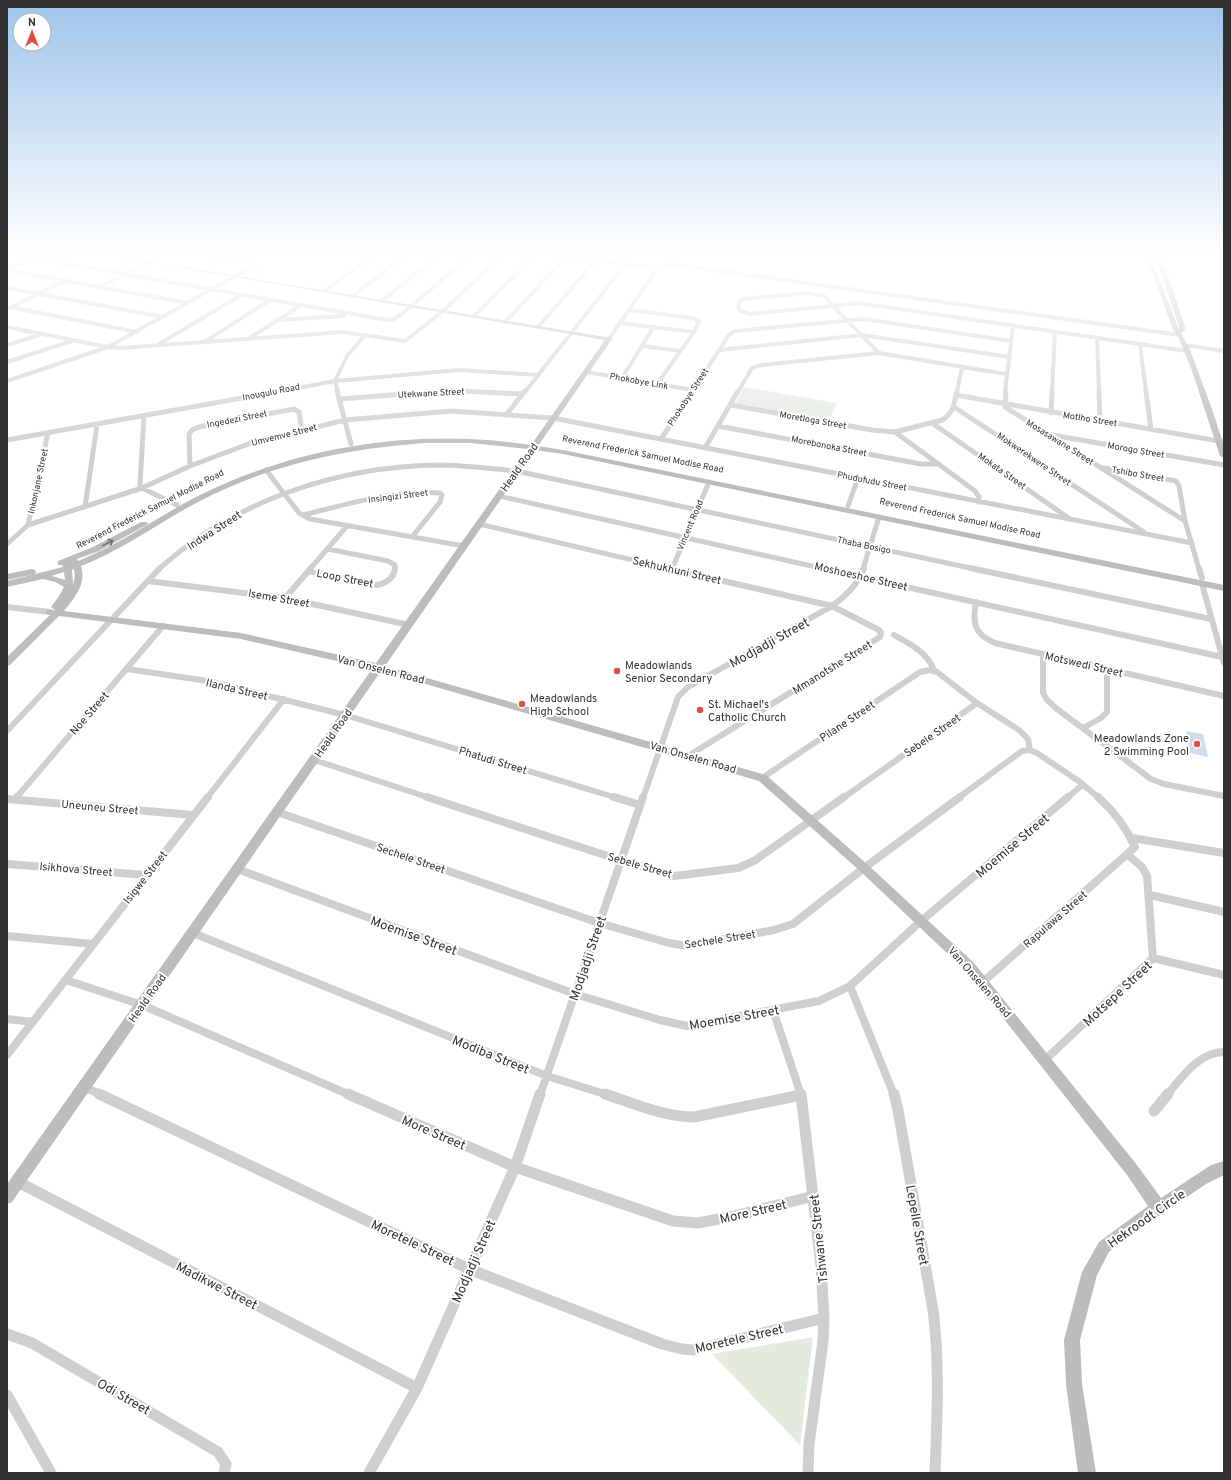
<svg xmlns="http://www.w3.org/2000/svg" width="1231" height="1480" viewBox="0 0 1231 1480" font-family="Overpass,sans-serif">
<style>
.green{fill:#e3ebdf}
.water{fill:#d0dcec}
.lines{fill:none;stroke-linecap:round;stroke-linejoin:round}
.street-far4{stroke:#cfcfcf;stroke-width:4}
.street-far3{stroke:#cfcfcf;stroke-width:5}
.street-far2{stroke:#cfcfcf;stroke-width:6}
.street-far1{stroke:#cfcfcf;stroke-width:8}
.street{stroke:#cfcfcf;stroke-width:11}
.secondary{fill:#bcbcbc;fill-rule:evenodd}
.oneway{stroke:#707070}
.poi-dot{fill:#db5042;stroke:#fff;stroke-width:1.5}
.labels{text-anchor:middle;stroke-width:4;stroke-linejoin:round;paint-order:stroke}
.far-street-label{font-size:9px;fill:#323232;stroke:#fff}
.street-label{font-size:11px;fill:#323232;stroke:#fff}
.poi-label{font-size:11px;fill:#323232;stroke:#fff;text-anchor:start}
.near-street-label{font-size:13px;fill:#323232;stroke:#fff}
</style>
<rect width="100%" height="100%" fill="#fff"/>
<path class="green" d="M 744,387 L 837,403 L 829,420 L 736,403 Z
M 813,1337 L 800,1445 L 712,1354 Z"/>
<path class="water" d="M 1186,731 L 1203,734 L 1208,757 L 1190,753 Z"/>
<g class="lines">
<path class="street-far4" d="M 557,255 L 655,268
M 32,258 L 387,320 L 394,319 L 403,313 L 471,255
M 132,259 L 141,255
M 655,268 L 670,264 L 1180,335
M 7,269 L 40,255
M 7,270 L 187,303
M 100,287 L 149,262
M 7,288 L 163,317
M 324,291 L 374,255
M 809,293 L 824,296 L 833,306 L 750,314 L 740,311 L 738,303 L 743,299 Z
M 353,296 L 406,255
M 382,301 L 438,255
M 833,306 L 879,353
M 833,306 L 858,303 L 1187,351
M 10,307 L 137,332
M 9,308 L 64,281
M 630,310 L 693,318 L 699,321 L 694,332 L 657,384
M 474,316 L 535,255
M 277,320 L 344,316
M 505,322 L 567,256
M 620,323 L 694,332
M 7,327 L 108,347 L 121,348 L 343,332 L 405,341 L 443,311 L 503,255
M 538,327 L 596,260
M 251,337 L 300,306
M 1097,338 L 1099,392
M 609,339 L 656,270 L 655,268
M 206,341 L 270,300
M 159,344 L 241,295
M 1140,344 L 1146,392
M 7,345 L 39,335
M 1185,345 L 1224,351
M 643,346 L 680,351
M 719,350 L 862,335 L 1010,357
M 7,362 L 72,341
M 586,372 L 693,390
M 622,378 L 653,328
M 7,381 L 108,347 L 257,264 L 203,255
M 335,381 L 338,392
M 335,381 L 347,356 L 365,335
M 276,392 L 335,381 L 459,370 L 538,375
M 429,392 L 449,390 L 479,392
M 525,392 L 626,263
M 692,392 L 729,335 L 735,331 L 864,319 L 1011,341
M 738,392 L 752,368 L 761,365 L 879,353 L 1006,374
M 957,392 L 962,367
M 1005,392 L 1013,326
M 1052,392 L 1055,332"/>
<path class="street-far3" d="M 337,391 L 351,444
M 461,391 L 522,394
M 1006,391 L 1005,407 L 1185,521
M 1099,391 L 1100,421
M 1146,391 L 1151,429
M 956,395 L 1224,442
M 341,399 L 441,391
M 731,405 L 872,430 L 895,432 L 942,420 C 954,413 954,403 957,391
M 954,407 L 1144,532
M 1051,413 L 1052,391
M 506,415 L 525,391
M 144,416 L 140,485 L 142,488 L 177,505
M 932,423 L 1070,519
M 718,426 L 921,464 L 939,464
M 895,432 L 975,491 L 979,497 L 978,502
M 1052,435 L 1224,465
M 661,439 L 693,391
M 7,440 L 281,391
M 705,448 L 738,391
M 190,466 L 189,434 L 192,430 L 199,427 L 294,409 L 299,412 L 302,431
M 1104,468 L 1176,481 L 1179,486 L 1185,521 L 1199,569
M 266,470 L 299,513 L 310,519 L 464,546
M 499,496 L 825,569
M 848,506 L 858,478
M 85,507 L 97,425
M 303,515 C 348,504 393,490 440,493 L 442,495 L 440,502 L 412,537
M 479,524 L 671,569
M 28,525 L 142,488 L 190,466 L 251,443 L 345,420 L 451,411 L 553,418 L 1192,543
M 7,544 L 28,525 L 48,433
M 328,549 L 388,561 L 395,565 L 395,569
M 159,569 C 235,500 339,466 440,465 C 466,465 491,469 516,471 L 975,569
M 310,569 L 347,526
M 672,569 L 709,482
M 863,569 L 879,517"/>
<path class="street-far2" d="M 667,568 L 832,606 L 879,630 L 881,633 L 880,637 L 688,756
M 821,568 L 1222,657
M 970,568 L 1211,619
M 1199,568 L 1202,578
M 308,571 L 377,585 C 387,583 394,578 395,568
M 148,581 L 285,598 L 409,625
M 1202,584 L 1224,663
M 285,598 L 311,568
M 976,602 C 972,623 974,634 995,643 L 1224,696
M 7,607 L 50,612
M 894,635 C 910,644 927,652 934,670
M 1043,655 L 1043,693 L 1047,700 L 1057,709 L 1151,779 L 1164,784 L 1224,796
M 127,669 L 208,681 L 345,715 L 617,798
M 1083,728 L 1101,718 L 1107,712 L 1107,669
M 7,731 L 160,568
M 314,760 L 430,798
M 762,778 L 920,672 L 930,670 L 937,672 L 977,703 L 1019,730 L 1028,739 L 1030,750
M 16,798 L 163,626
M 207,798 L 284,699
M 643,798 L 678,697 L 688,687 L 832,606 C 845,597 859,583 864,568
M 843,798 L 977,703
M 958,798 L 1022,751 L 1030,750 L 1037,753 L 1080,782 L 1099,798
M 1067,798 L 1082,785"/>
<path class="street-far1" d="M 427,797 L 620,860 L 674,876 L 738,868 L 754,861 L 844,797
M 614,797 L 640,805
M 7,799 L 193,815
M 15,799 L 17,797
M 277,812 L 599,923 L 669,943 L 687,946 L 774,930 L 793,924 L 864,868 L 960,797
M 1132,838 L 1224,853
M 1128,855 L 1142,867 L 1147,876 L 1153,958
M 7,864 L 146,875
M 237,869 L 575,994 L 660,1020 L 687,1026 L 819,1001 L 850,986 L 921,921 L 1068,797
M 1150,895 L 1224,912
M 193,933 L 547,1076 L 608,1095
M 7,936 L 93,944
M 1153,958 L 1224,975
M 66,980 L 142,1005 L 350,1095
M 983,982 L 1135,847 C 1126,827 1115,812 1098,797
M 850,986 L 894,1095
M 773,1010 L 801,1095
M 7,1019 L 33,1022
M 7,1055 L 208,797
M 1045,1060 L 1153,958
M 84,1087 L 102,1095
M 540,1095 L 643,797
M 799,1095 L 801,1095
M 1167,1095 C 1182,1077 1199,1052 1224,1052"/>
<path class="street" d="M 99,1094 L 469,1269 L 662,1344 L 682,1349 L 694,1350 L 824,1318
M 348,1094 L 515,1167 L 673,1221 L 698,1223 L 734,1216 L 814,1196
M 605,1094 C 633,1103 664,1117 694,1117 L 801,1095
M 801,1094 L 821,1266 L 824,1318 L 823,1341 L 809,1444 L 808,1473
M 894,1094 L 898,1110 L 933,1310 C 940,1364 937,1418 935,1473
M 1154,1111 L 1168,1094
M 18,1182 L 417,1388
M 7,1334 L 32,1343 L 218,1452 L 226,1464 L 224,1473
M 7,1395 L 51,1473
M 369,1473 L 417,1388 L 515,1167 L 540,1094"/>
<path class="secondary" d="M 103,255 L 111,255 L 611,338 L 612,339 L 538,446 L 563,450 L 1224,585 L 1224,591 L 563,454 L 535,450 L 385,666 L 766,775 L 868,865 L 974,963 L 1137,1165 L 1161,1198 L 1211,1165 L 1224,1161 L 1224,1175 L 1206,1184 L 1125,1239 L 1109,1252 L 1097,1275 L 1080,1340 L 1082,1384 L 1096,1473 L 1078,1473 L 1066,1384 L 1064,1340 L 1082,1272 L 1099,1242 L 1148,1206 L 1127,1175 L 966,971 L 860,871 L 759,781 L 381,671 L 12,1202 L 7,1204 L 7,1184 L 372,669 L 241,639 L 59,616 L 10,665 L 7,666 L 7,657 L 50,615 L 47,614 L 46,612 L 47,610 L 55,610 L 51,607 L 59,596 L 64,587 L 55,582 L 43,579 L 7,587 L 7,581 L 63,567 L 62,565 L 58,565 L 58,561 L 93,547 L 141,522 L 147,522 L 148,524 L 99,551 L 77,559 L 78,561 C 123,543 158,516 200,495 C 302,445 419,428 531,445 L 605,340 ZM 425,443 L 471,443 L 528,449 L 376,663 L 241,633 L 64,611 C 74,598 87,584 81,566 C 123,550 158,523 198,502 C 271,464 344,449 425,443 ZM 74,569 L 75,576 L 73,585 L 72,570 ZM 64,572 L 65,580 L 52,576 L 54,575 Z
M 1146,255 L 1150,255 L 1179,330 L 1179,327 L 1161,272 L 1154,255 L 1158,255 L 1167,272 L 1185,327 L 1185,330 L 1181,333 L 1190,350 L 1212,409 L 1224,446 L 1224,458 L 1220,456 L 1191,368 L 1178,337 L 1173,330 Z
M 32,569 L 35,570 L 36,572 L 35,574 L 7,580 L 7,574 Z"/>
</g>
<defs><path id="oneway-shaft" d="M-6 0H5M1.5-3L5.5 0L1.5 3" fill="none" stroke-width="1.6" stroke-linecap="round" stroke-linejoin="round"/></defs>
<use class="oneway" href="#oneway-shaft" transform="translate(108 543) rotate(-26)"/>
<linearGradient id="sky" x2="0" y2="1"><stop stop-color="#9ec4ea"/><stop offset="0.55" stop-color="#fff"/><stop offset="1" stop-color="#fff" stop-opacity="0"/></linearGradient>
<rect width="1231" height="462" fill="url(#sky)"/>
<g class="poi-dot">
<circle cx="617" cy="671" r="4"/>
<circle cx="522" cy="704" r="4"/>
<circle cx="700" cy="710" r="4"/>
<circle cx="1197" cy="744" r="4"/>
</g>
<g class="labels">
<g class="far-street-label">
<text transform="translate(639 381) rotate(10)" y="3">Phokobye Link</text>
<text transform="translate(271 392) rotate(-11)" y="3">Inougulu Road</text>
<text transform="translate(431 393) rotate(-3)" y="3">Utekwane Street</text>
<text transform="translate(688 397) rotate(-57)" y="3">Phokobye Street</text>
<text transform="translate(237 419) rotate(-11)" y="3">Ingedezi Street</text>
<text transform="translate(1090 419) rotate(9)" y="3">Motlho Street</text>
<text transform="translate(813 420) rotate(10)" y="3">Moretloga Street</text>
<text transform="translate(284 435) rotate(-14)" y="3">Umvemve Street</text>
<text transform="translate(1060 442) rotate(32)" y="3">Mosasawane Street</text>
<text transform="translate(829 446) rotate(11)" y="3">Morebonoka Street</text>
<text transform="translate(1136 450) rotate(10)" y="3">Morogo Street</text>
<text transform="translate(643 454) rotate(11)" y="3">Reverend Frederick Samuel Modise Road</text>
<text transform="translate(1034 459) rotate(34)" y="3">Mokwerekwere Street</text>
<text transform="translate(1002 471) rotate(35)" y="3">Mokata Street</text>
<text transform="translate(1138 474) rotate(10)" y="3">Tshibo Street</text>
<text transform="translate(38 481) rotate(-78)" y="3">Inkonjane Street</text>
<text transform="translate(872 481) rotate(11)" y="3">Phudufudu Street</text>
<text transform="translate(398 496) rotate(-7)" y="3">Insingizi Street</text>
<text transform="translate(150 509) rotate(-27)" y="3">Reverend Frederick Samuel Modise Road</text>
<text transform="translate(960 518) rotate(12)" y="3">Reverend Frederick Samuel Modise Road</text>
<text transform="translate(690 525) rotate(-67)" y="3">Vincent Road</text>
<text transform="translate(864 545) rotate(12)" y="3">Thaba Bosigo</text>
</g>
<g class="street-label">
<text transform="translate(519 467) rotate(-55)" y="4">Heald Road</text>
<text transform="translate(214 530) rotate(-33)" y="4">Indwa Street</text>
<text transform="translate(677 570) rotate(13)" y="4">Sekhukhuni Street</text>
<text transform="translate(861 576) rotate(13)" y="4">Moshoeshoe Street</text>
<text transform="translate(345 578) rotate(11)" y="4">Loop Street</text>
<text transform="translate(279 598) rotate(10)" y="4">Iseme Street</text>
<text transform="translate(1084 664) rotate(13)" y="4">Motswedi Street</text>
<text transform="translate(832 667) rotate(-32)" y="4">Mmanotshe Street</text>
<text transform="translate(381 669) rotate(14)" y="4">Van Onselen Road</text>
<text transform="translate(237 689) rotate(13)" y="4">Ilanda Street</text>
<text transform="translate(89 713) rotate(-49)" y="4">Noe Street</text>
<text transform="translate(847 721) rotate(-34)" y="4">Pilane Street</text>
<text transform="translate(333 733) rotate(-55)" y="4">Heald Road</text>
<text transform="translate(932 735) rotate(-35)" y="4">Sebele Street</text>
<text transform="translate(693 757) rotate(16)" y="4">Van Onselen Road</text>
<text transform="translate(493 760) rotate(17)" y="4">Phatudi Street</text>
<text transform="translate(100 807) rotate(5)" y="4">Uneuneu Street</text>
<text transform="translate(411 858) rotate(19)" y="4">Sechele Street</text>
<text transform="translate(640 865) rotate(16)" y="4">Sebele Street</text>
<text transform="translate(76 869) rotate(5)" y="4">Isikhova Street</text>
<text transform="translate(145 877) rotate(-52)" y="4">Isigwe Street</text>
<text transform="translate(1055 919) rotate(-41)" y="4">Rapulawa Street</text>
<text transform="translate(720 939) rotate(-9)" y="4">Sechele Street</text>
<text transform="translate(980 982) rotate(49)" y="4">Van Onselen Road</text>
<text transform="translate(147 998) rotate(-55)" y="4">Heald Road</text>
</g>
<g class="poi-label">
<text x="625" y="669">Meadowlands<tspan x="625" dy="13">Senior Secondary</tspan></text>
<text x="530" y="702">Meadowlands<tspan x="530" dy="13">High School</tspan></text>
<text x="708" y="708">St. Michael's<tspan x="708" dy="13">Catholic Church</tspan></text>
<text x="1189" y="742" text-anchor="end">Meadowlands Zone<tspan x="1189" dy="13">2 Swimming Pool</tspan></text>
</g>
<g class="near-street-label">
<text transform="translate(769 642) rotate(-29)" y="5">Modjadji Street</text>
<text transform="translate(1012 845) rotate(-40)" y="5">Moemise Street</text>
<text transform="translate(414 935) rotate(20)" y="5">Moemise Street</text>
<text transform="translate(587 958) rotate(-71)" y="5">Modjadji Street</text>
<text transform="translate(1117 993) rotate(-43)" y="5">Motsepe Street</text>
<text transform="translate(734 1017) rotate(-10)" y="5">Moemise Street</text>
<text transform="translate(491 1054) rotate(22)" y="5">Modiba Street</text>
<text transform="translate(434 1132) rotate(23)" y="5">More Street</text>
<text transform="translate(753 1211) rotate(-13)" y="5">More Street</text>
<text transform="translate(1146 1218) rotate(-35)" y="5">Hekroodt Circle</text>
<text transform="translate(918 1225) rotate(80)" y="5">Lepelle Street</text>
<text transform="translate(818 1239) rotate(-96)" y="5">Tshwane Street</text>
<text transform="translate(413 1242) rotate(25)" y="5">Moretele Street</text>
<text transform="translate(473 1261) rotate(-66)" y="5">Modjadji Street</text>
<text transform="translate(217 1285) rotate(27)" y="5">Madikwe Street</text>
<text transform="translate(739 1338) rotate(-13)" y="5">Moretele Street</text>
<text transform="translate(124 1396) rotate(30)" y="5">Odi Street</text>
</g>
</g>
<rect width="1231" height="1480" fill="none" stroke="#323232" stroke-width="16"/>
<g transform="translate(32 32)"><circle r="19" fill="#ffffff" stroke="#adadad"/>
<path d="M0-3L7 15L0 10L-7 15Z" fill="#db5042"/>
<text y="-6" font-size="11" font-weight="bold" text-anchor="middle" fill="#323232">N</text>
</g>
</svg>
